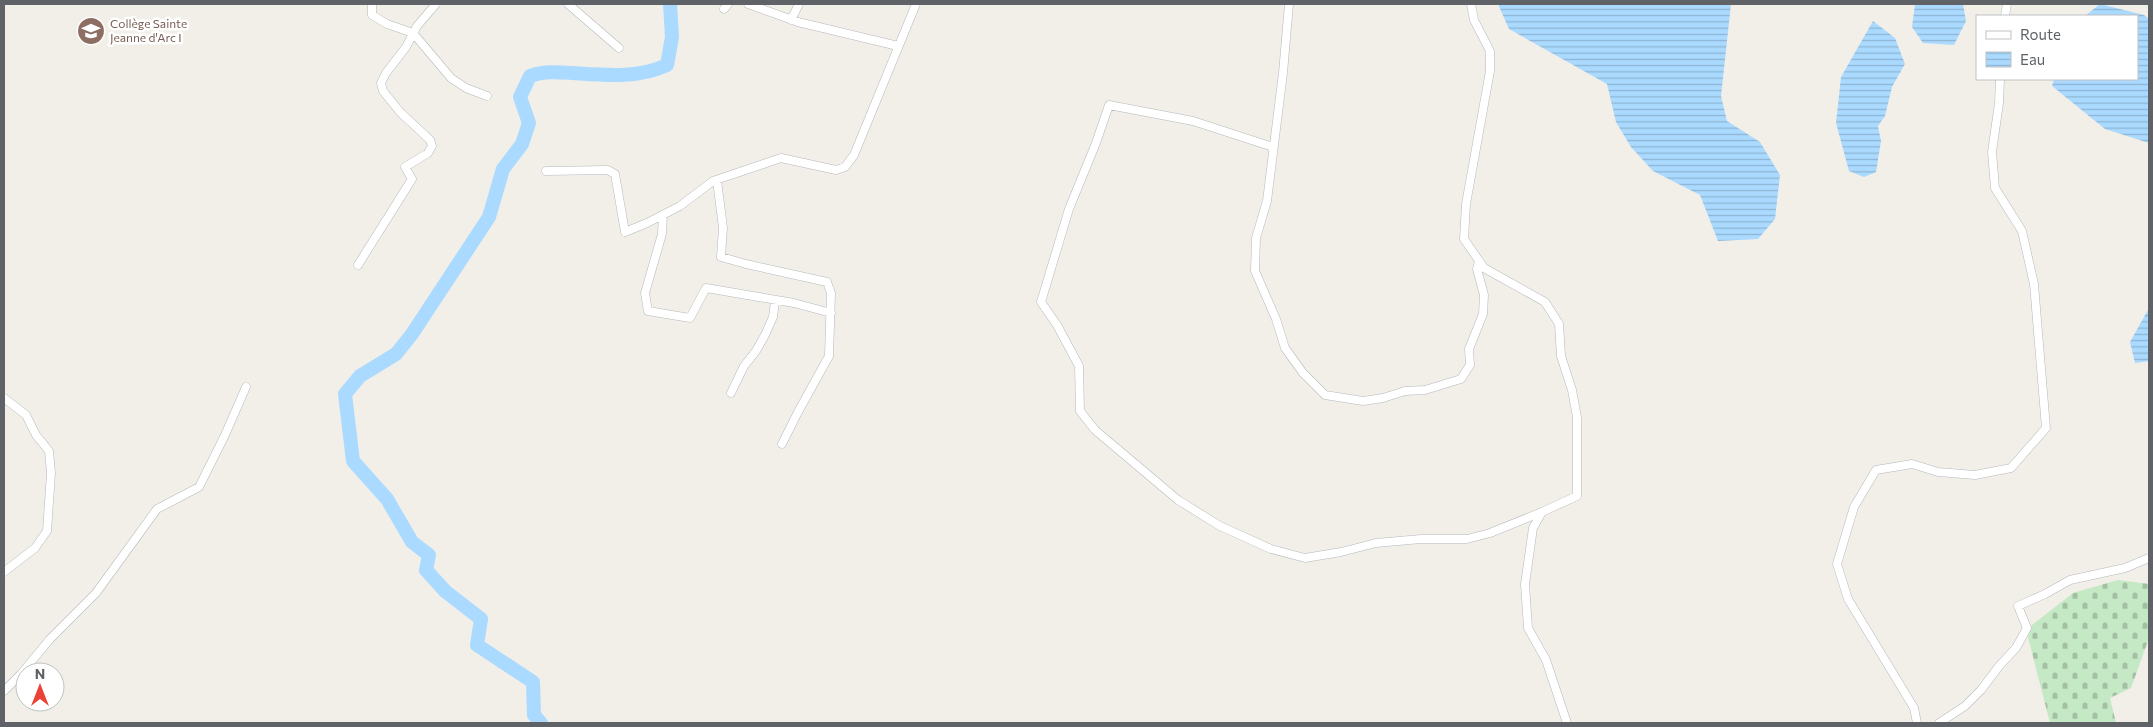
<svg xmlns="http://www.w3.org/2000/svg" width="2153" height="727" viewBox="0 0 2153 727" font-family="Commissioner,sans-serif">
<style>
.cemetery{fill:url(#cemetery-stones)}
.water{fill:url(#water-rules)}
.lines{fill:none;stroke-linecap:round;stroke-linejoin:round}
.river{stroke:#aadaff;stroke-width:14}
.minor-casing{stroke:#b5b8bc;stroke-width:9}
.minor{stroke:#fff;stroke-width:8}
.labels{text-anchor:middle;stroke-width:5;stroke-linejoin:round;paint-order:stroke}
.education-label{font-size:12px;fill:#785e54;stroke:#fff;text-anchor:start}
</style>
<defs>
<pattern id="cemetery-stones" width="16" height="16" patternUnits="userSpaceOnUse" patternTransform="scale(1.25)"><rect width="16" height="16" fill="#c5e8c5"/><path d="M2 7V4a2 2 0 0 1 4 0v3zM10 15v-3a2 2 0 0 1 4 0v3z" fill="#a3c0a4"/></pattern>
<pattern id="water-rules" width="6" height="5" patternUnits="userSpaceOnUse" patternTransform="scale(1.25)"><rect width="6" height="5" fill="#aadaff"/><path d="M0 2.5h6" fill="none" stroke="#8eb4d2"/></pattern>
</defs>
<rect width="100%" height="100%" fill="#f1efe8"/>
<path class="cemetery" d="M 2118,580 L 2149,584 L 2149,638 L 2131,688 L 2110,698 L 2116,723 L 2050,723 L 2028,637 L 2032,625 L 2073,593 Z"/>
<path class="water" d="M 1498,4 L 1731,4 L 1721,96 L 1727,121 L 1760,142 L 1780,175 L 1775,219 L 1758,239 L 1718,241 L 1700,195 L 1653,171 L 1631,147 L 1616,122 L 1607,84 L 1509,29 Z
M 1915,4 L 1963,4 L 1966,21 L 1954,45 L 1923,43 L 1912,27 Z
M 2100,4 L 2144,15 L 2149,19 L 2149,143 L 2105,129 L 2052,86 L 2054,79 L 2137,79 L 2137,16 L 2085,16 Z
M 1873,21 L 1895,38 L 1905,64 L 1892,87 L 1885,116 L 1878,126 L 1881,141 L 1876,172 L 1864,177 L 1849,171 L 1836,123 L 1841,77 Z
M 2149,308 L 2149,361 L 2135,363 L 2130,342 Z"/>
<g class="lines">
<path class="river" d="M 541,723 L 534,715 L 533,682 L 477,645 L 481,619 L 445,591 L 426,570 L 429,555 L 412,542 L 387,499 L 353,461 L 345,394 L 360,376 L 396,354 L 412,334 L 489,217 L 503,169 L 522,144 L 529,123 L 520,97 L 530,76 C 544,71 556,72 572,73 C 603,75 638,79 667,65 L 672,37 L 670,4"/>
<g class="minor-casing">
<path id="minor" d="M 372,4 L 372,15 L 387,24 L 413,33 L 451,78 L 466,88 L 487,96
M 568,4 L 619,48
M 748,4 L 798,22 L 898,46
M 1289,4 L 1283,73 L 1267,201 L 1256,238 L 1255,271 L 1276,319 L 1285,348 L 1303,373 L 1325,395 L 1363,401 L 1383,398 L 1405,391 L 1425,390 L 1461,379 L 1470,365 L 1469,349 L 1483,314 L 1484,295 L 1477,269 L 1479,261
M 1471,4 L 1474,20 L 1490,51 L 1490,71 L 1466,204 L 1464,239 L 1484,268 L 1545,302 L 1559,324 L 1561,356 L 1572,390 L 1577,417 L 1577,496 L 1542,512 L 1533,528 L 1525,584 L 1528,628 L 1546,660 L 1567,723
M 724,9 L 728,4
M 2005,16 L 2007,4
M 791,20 L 799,4
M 1273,147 L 1193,121 L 1109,105 L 1096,143 L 1069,209 L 1041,302 L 1057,325 L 1079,366 L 1080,411 L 1095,430 L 1178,500 L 1220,526 L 1271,549 L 1305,558 L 1341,552 L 1376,543 L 1421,539 L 1467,539 L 1490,533 L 1542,512
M 546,171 L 608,170 L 615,174 L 625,232 L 647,223 L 680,206 L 713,181 L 781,158 L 836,170 L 845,167 L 854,155 L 916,4
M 717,180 L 723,228 L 721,257 L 746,264 L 827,282 L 831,293 L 829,356 L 798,412 L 782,444
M 663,215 L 662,234 L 645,293 L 648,311 L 690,318 L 706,288 L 794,303 L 831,313
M 358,265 L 412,179 L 405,167 L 428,153 L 432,146 L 430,140 L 400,112 L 383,91 L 381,83 L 386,73 L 406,47 L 417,26 L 436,4
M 731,393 L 744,366 L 756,351 L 765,335 L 773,317 L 775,301
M 4,398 L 26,415 L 36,435 L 49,451 L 51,473 L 47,531 L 35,548 L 4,572
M 4,691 L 21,674 L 50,639 L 96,593 L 157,509 L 199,487 L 225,435 L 246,387
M 1917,723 L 1914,708 L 1848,599 L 1837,564 L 1854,507 L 1876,470 L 1912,464 L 1938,472 L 1975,475 L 2011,468 L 2046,428 L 2034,284 L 2022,231 L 1995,188 L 1992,152 L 1999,103 L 2000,79
M 1939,723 L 1965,706 L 1981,690 L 2000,665 L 2016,648 L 2027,628 L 2018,606 L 2045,594 L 2070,580 L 2125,568 L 2149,558"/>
</g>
<use href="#minor" class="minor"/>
</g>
<defs>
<g id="school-disc" transform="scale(1.4375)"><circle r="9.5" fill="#8d6e63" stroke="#fff"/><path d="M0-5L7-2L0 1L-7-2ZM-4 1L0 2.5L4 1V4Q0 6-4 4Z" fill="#fff"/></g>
</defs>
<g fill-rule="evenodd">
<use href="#school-disc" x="91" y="31"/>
</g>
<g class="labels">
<g class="education-label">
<text x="110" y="28">Collège Sainte<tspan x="110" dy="14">Jeanne d'Arc I</tspan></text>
</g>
</g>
<rect width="2153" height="727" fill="none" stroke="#5f6368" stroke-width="10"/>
<rect x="1976" y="15" width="162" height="65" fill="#ffffff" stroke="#bfc1c3"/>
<rect x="1986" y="31" width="25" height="8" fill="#ffffff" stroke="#bfc1c3"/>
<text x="2020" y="40" font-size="15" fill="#5f6368">Route</text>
<rect x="1986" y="52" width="25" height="15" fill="url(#water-rules)" stroke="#bfc1c3"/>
<text x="2020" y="65" font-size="15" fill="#5f6368">Eau</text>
<g transform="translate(40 687)"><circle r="24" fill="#ffffff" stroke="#bfc1c3"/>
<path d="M0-4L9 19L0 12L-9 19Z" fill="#ea4335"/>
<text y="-8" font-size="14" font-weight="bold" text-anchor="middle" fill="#5f6368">N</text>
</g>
</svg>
